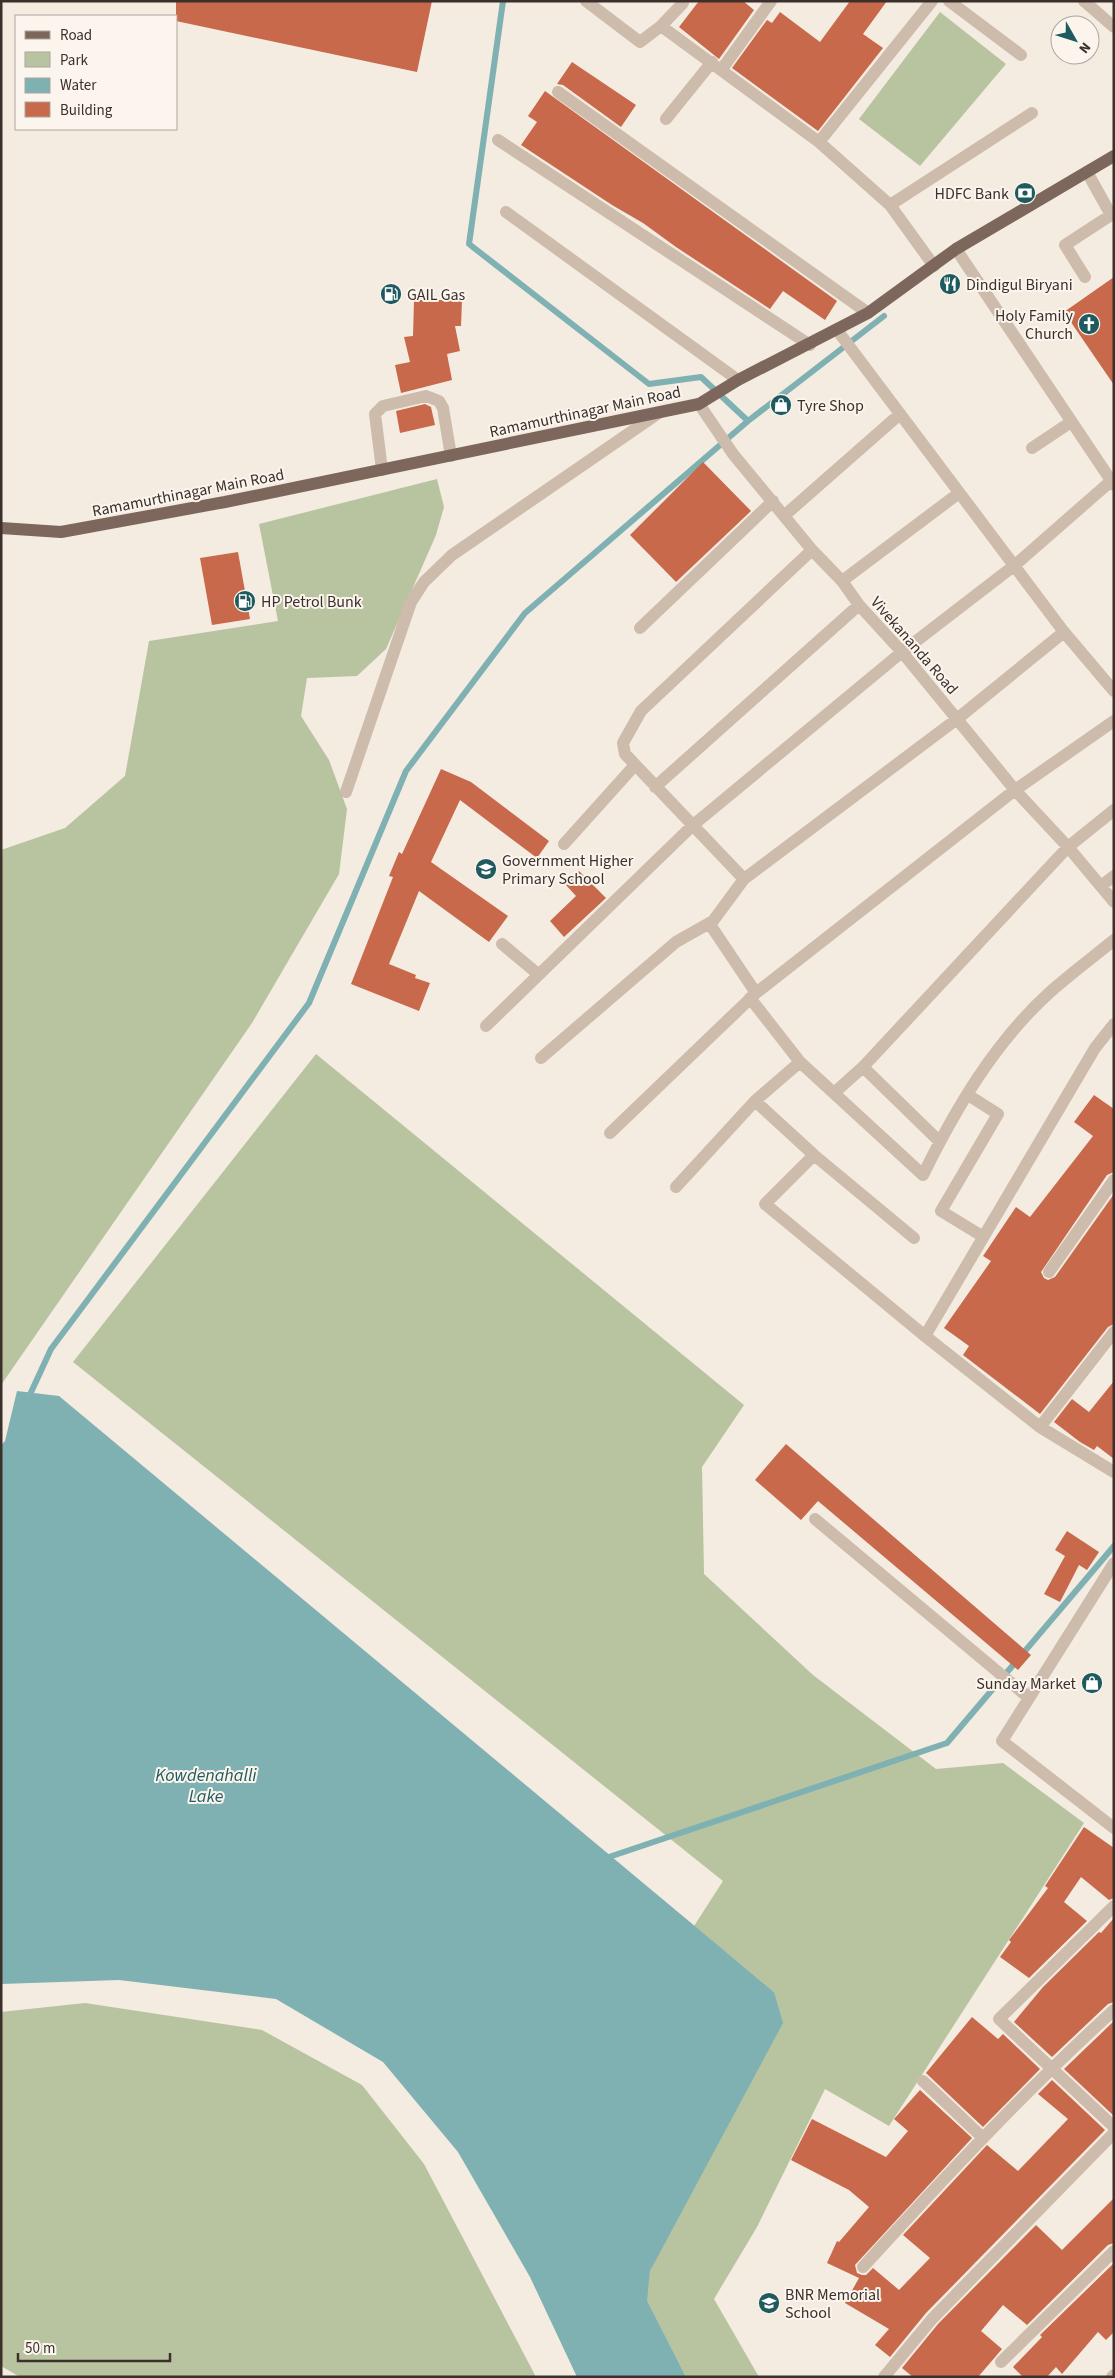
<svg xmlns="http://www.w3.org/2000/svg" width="1115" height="2378" viewBox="0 0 1115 2378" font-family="'Source Sans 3',sans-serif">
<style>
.green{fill:#b8c4a0}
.water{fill:#7fb0b2}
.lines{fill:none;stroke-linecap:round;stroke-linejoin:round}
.stream{stroke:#7fb0b2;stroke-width:6}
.building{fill:#c8694b}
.minor{stroke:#cdbbac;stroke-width:12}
.major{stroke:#7d675c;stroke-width:12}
.labels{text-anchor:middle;stroke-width:4;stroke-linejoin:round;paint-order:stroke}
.poi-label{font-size:16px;fill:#3b302b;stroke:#fbf5ee;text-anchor:start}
.street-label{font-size:16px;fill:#3b302b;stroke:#fbf5ee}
.water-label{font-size:18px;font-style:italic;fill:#1f5a5e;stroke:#fbf5ee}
</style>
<rect width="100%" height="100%" fill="#f4ebe1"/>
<path class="green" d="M 940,12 L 1006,64 L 920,166 L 859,119 Z
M 437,479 L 444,507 L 436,535 L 386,649 L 357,676 L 307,678 L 301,716 L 329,760 L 347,809 L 339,874 L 252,1023 L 1,1385 L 1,850 L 65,828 L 125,776 L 149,641 L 278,621 L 259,524 Z
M 316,1054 L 744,1405 L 702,1467 L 704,1574 L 813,1675 L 936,1769 L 1003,1763 L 1084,1823 L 889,2126 L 825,2089 L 757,2227 L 714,2299 L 759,2377 L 686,2377 L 646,2301 L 650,2271 L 774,1992 L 694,1926 L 723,1881 L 73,1362 Z
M 85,2003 L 262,2030 L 362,2085 L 424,2164 L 536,2377 L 20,2377 L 1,2366 L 1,2012 Z"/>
<path class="water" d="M 17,1391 L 59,1396 L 774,1992 L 783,2023 L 650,2271 L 647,2301 L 686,2377 L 577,2377 L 530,2277 L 458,2152 L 383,2062 L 276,1999 L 119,1980 L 1,1984 L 1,1445 L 5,1441 Z"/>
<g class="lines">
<path class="stream" d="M 503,1 L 469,244 L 649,384 L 701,377 L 748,421
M 27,1401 L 51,1349 L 309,1003 L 406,771 L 525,613 L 748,421 L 884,316
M 603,1859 L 947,1743 L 1114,1546"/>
</g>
<path class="building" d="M 176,1 L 432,1 L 417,72 L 176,21 Z
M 699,1 L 743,1 L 754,10 L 719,59 L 679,27 Z
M 850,1 L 887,1 L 863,34 L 883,48 L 818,131 L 732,68 L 767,20 L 772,23 L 780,12 L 820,42 Z
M 572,62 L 636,105 L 621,127 L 563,85 L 557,84 Z
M 545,91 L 837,301 L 825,320 L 783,291 L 770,309 L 676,247 L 643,223 L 612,205 L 521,145 L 537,122 L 528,116 Z
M 1114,277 L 1114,385 L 1064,312 Z
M 414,300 L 462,300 L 461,326 L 455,326 L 460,351 L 447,354 L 452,380 L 401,393 L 395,365 L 410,362 L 404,337 L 413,336 Z
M 425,404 L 431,407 L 435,425 L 400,433 L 396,411 Z
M 703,462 L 751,511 L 676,582 L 630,535 Z
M 238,552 L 250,619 L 212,625 L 200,558 Z
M 441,769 L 471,782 L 549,841 L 537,858 L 460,800 L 431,862 L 508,916 L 489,942 L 419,891 L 389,964 L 416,975 L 415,978 L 430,983 L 419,1011 L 351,984 L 393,877 L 389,876 L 399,852 L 402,854 Z
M 579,871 L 606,898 L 564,937 L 550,921 L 576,896 L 565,884 Z
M 1094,1095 L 1114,1109 L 1114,1172 L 1107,1175 L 1041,1272 L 1044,1278 L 1048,1280 L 1055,1277 L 1114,1194 L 1114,1324 L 1108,1327 L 1040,1414 L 963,1355 L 969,1346 L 944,1328 L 991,1261 L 983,1256 L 1016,1207 L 1030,1217 L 1093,1136 L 1074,1122 Z
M 1114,1381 L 1114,1459 L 1097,1446 L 1094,1450 L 1080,1442 L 1054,1422 L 1072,1399 L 1089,1412 Z
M 786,1444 L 1031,1655 L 1018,1670 L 818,1501 L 801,1520 L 755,1480 Z
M 1067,1531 L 1099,1552 L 1087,1570 L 1079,1565 L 1060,1602 L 1044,1594 L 1065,1556 L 1055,1550 Z
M 1084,1827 L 1114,1848 L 1114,1898 L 1109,1900 L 1081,1877 L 1064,1902 L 1087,1921 L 1029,1978 L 1000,1957 L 1011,1942 L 1009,1940 L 1048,1888 L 1045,1886 Z
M 1114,1918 L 1114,2002 L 1108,2004 L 1052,2057 L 1014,2022 L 1043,1987 L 1099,1932 L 1101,1933 Z
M 972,2017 L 998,2039 L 1003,2034 L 1040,2069 L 983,2127 L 926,2073 Z
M 1114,2021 L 1114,2116 L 1064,2069 Z
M 1052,2080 L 1105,2130 L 926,2313 L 890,2357 L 875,2345 L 889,2329 L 845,2303 L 859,2278 L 827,2263 L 837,2241 L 839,2242 L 869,2207 L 849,2190 L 791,2160 L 812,2119 L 886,2157 L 908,2131 L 894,2119 L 920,2090 L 972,2138 L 855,2265 L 857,2273 L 862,2275 L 866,2275 L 873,2268 L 899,2290 L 930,2258 L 903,2235 L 987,2145 L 1018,2171 L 1068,2119 L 1038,2094 Z
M 1114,2198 L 1114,2243 L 1108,2245 L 1027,2325 L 1003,2305 L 981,2331 L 1002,2349 L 978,2377 L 913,2377 L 902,2368 L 938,2324 L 1036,2225 L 1062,2250 Z
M 1114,2263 L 1114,2332 L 1106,2340 L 1098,2332 L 1062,2374 L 1056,2367 L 1047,2377 L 1023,2377 L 1013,2367 L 1042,2337 L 1040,2335 Z"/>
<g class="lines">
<path class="minor" d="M 586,1 L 640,42 L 661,26
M 681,1 L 683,3 L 661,26 L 819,142 L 890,205 L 934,266
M 949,1 L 1021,55
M 1084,1 L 1114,27
M 722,69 L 771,1
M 558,92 L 868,313
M 666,119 L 712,62
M 498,140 L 810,345
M 819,142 L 932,1
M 1087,172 L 1111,215 L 1114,213
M 890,205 L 1032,113
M 506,212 L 738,380
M 956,249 L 1114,485
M 1085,277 L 1065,245 L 1111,215
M 837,330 L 1064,632 L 1114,691
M 699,404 L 733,454 L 812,550 L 842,581 L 859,605 L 902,652 L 1015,790 L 1068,847 L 1114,902
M 1032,448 L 1071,422
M 382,470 L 375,414 L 383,406 L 426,396 L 439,401 L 443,408 L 451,456
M 785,515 L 900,414
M 842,581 L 959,493
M 640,628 L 773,501
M 655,787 L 859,605
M 346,792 L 411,602 L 424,582 L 452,555 L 660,412
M 564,844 L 635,765
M 744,879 L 957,719 L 1064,632
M 1101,886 L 1114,876
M 709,923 L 756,993
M 502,944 L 538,974
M 750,998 L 800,1062 L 923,1175 C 955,1110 994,1043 1049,993 C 1069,975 1092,958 1114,940
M 486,1026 L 692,826 L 902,652 L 1015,565 L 1111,481
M 541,1058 L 676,942 L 713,921 L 744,879 L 625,754 L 623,743 L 641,711 L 812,550
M 863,1067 L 939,1141
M 834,1093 L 863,1067 L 1068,847 L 1114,810
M 968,1095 L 998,1114 L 941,1211 L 982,1236
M 755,1101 L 814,1155 L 765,1204 L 925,1336 L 1040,1427 L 1114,1472
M 610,1133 L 756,993 L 1015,790 L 1114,721
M 814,1155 L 914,1238
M 676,1187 L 755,1101 L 800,1062
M 1049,1272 L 1114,1180
M 925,1336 L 1095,1048 L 1114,1024
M 1040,1427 L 1114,1332
M 815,1519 L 1029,1698
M 1114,1563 L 1002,1741 L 1114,1828
M 1114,1906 L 999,2019 L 1114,2127
M 923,2081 L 982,2137
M 863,2267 C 944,2178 1025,2091 1114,2010
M 1001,2362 L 1114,2251
M 884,2377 L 932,2319 L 1114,2133
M 1112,2377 L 1114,2375"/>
<path class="major" d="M 1,528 L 61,532 L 225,502 L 699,404 L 738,380 L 868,313 L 956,249 L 1114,156"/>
</g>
<defs>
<g id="bank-disc" transform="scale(1.125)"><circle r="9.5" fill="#1f5a5e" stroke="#fbf5ee"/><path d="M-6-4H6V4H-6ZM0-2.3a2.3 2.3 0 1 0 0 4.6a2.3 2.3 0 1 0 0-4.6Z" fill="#fff"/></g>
<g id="restaurant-disc" transform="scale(1.125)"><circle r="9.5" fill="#1f5a5e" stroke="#fbf5ee"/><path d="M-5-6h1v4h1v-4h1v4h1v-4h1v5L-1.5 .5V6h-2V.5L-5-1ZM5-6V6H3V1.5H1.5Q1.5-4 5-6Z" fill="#fff"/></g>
<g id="fuel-disc" transform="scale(1.125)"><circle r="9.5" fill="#1f5a5e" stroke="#fbf5ee"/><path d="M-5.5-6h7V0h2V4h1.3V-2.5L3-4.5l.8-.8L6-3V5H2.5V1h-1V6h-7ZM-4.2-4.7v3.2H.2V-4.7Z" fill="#fff"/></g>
<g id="church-disc" transform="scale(1.125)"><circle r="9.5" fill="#1f5a5e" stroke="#fbf5ee"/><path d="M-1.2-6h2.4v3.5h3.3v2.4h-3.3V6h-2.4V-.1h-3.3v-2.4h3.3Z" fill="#fff"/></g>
<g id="shop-disc" transform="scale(1.125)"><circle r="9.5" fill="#1f5a5e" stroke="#fbf5ee"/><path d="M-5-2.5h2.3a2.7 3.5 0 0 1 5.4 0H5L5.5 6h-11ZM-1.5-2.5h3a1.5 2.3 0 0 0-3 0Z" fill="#fff"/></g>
<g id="school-disc" transform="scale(1.125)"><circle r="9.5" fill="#1f5a5e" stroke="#fbf5ee"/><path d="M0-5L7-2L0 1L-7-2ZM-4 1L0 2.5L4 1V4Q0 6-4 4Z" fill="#fff"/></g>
</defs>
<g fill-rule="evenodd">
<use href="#bank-disc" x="1025" y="193"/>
<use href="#restaurant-disc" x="950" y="284"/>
<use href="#fuel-disc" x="391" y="294"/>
<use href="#church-disc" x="1089" y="324"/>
<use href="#shop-disc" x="781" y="405"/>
<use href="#fuel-disc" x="245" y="601"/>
<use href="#school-disc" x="486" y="869"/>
<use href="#shop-disc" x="1092" y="1683"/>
<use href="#school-disc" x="769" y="2303"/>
</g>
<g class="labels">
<g class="poi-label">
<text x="1009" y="199" text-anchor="end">HDFC Bank</text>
<text x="966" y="290">Dindigul Biryani</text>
<text x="407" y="300">GAIL Gas</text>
<text x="1073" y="321" text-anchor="end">Holy Family<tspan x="1073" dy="18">Church</tspan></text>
<text x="797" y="411">Tyre Shop</text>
<text x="261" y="607">HP Petrol Bunk</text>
<text x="502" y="866">Government Higher<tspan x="502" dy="18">Primary School</tspan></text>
<text x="1076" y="1689" text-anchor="end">Sunday Market</text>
<text x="785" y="2300">BNR Memorial<tspan x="785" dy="18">School</tspan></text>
</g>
<g class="street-label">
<text transform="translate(585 411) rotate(-12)" y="6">Ramamurthinagar Main Road</text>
<text transform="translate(188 492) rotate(-11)" y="6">Ramamurthinagar Main Road</text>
<text transform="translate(915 645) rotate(49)" y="6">Vivekananda Road</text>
</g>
<g class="water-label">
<text x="206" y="1781">Kowdenahalli<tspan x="206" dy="21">Lake</tspan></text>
</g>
</g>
<rect width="1115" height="2378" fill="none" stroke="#3b302b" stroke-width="5"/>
<rect x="15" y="15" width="162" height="115" fill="#fbf5ee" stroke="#aea6a0"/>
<rect x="25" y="31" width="25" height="8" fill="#7d675c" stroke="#aea6a0"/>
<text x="60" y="40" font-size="15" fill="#3b302b">Road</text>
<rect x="25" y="52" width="25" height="15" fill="#b8c4a0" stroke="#aea6a0"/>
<text x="60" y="65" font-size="15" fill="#3b302b">Park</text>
<rect x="25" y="78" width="25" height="15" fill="#7fb0b2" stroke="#aea6a0"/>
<text x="60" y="90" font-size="15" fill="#3b302b">Water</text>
<rect x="25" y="102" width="25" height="15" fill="#c8694b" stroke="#aea6a0"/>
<text x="60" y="115" font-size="15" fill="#3b302b">Building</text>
<g transform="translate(1075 40) rotate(129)"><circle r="24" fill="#fbf5ee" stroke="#aea6a0"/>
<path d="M0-4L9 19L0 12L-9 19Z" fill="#1f5a5e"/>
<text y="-8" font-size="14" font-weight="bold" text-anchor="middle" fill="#3b302b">N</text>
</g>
<path d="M18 2353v8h152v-8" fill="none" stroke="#3b302b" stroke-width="2.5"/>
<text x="25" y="2353" font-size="15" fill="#3b302b" stroke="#fbf5ee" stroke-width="4" paint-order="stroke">50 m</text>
</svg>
